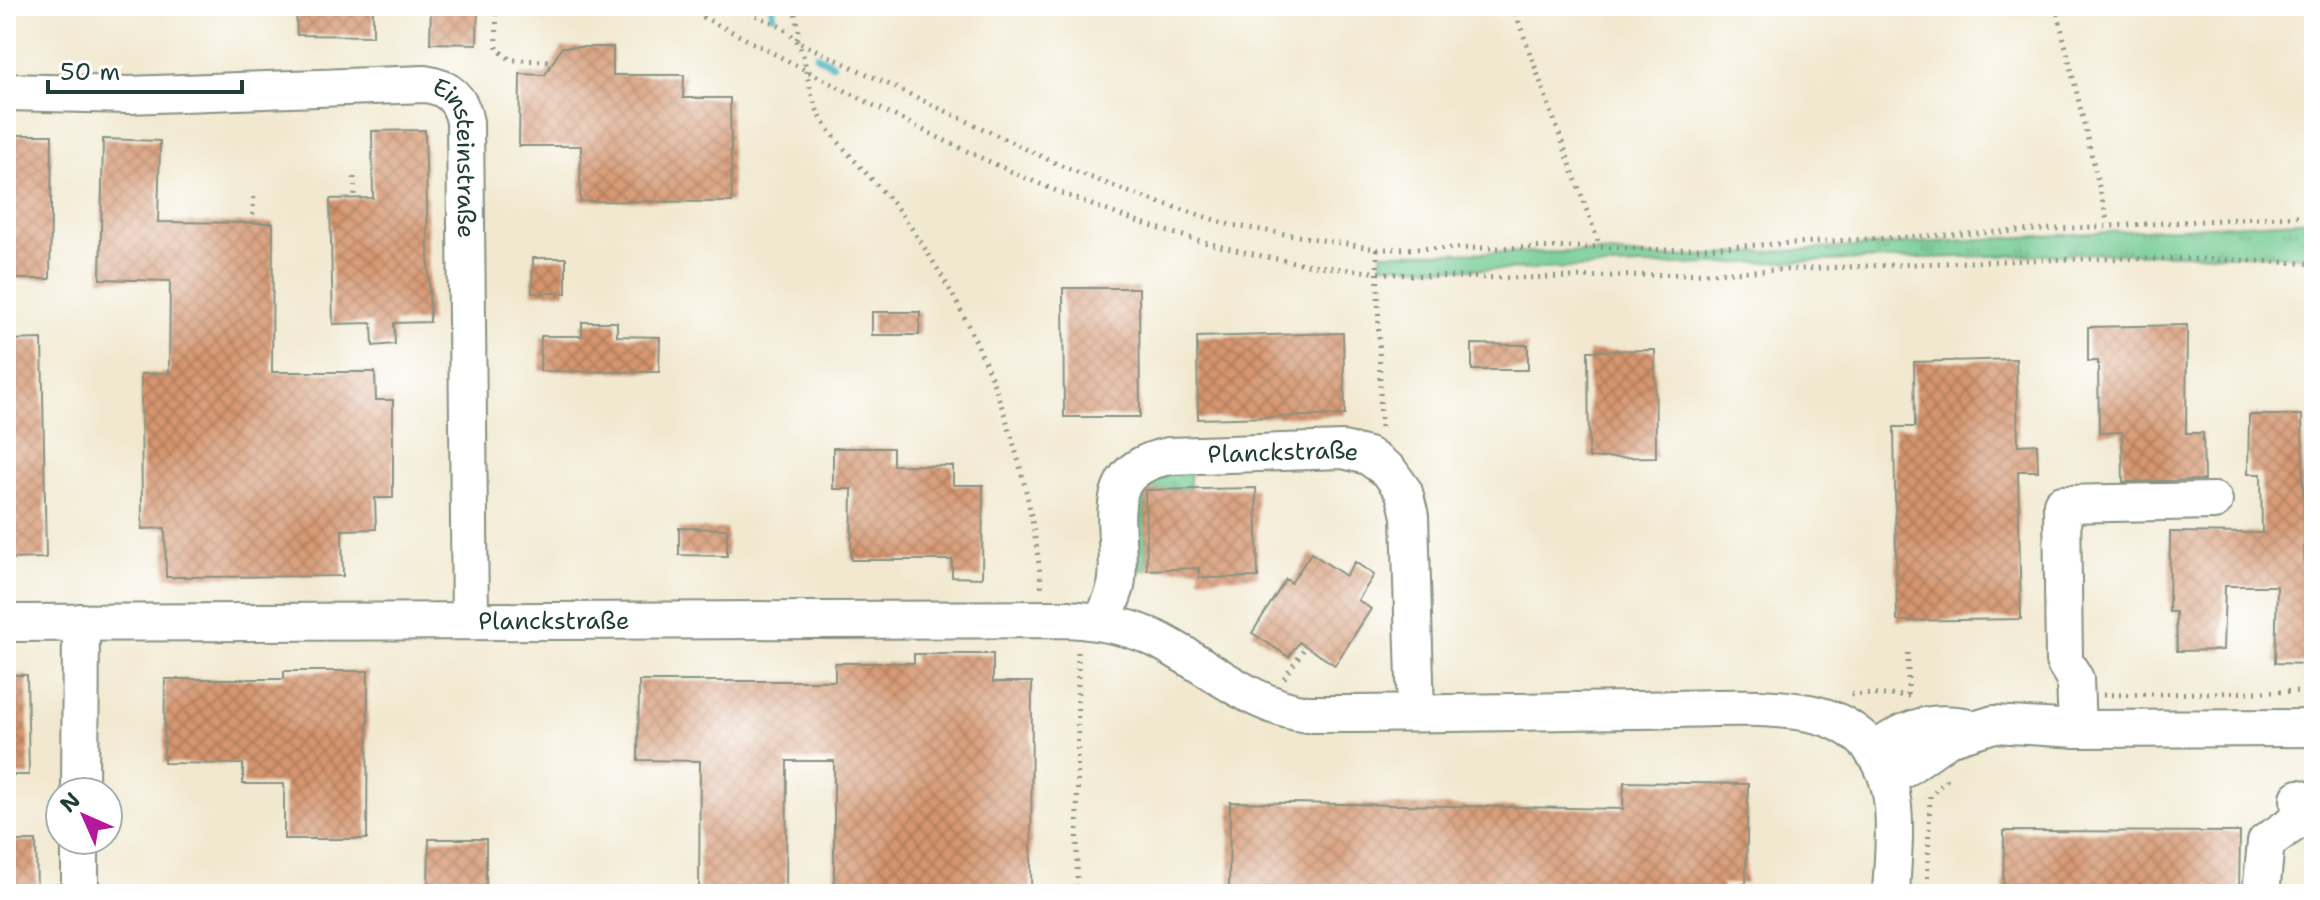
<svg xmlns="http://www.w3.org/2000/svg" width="2320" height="900" viewBox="0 0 2320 900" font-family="'Shantell Sans',sans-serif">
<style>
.grass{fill:url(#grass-tufts);stroke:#478362;stroke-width:2}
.garden{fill:url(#garden-dots);stroke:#478362;stroke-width:2}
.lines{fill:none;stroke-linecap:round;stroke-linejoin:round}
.stream{stroke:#43b2bd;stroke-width:8}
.building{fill:url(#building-cross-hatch)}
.minor-casing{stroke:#889282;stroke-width:40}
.path{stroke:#889282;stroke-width:5;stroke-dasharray:2 6;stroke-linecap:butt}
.minor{stroke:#fff;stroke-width:36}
.labels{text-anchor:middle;stroke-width:8;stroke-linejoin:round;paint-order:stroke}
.street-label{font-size:24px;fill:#1f3d34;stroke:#fff}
</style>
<defs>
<pattern id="grass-tufts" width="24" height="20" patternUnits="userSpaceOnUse" patternTransform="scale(2)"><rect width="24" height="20" fill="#6fc990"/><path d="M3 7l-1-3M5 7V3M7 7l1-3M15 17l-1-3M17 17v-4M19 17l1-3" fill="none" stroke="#5ba476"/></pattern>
<pattern id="garden-dots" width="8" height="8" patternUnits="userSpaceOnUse" patternTransform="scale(2)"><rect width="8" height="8" fill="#6fc990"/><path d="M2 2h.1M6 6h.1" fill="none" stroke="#5ba476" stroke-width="1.8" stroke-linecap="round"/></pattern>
<pattern id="building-cross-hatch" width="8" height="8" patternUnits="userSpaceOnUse" patternTransform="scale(2)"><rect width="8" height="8" fill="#d6956e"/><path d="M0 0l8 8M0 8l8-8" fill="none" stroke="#ad7b5b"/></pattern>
</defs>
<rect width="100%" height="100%" fill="#fff"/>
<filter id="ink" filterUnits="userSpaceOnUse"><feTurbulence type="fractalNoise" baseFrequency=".0125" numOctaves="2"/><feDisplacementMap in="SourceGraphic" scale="16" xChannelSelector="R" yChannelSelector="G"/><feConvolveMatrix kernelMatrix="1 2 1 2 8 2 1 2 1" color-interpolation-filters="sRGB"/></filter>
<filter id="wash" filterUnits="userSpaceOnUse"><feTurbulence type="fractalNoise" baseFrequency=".006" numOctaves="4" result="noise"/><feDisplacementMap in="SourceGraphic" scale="32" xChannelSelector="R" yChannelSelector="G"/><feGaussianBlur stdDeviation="1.8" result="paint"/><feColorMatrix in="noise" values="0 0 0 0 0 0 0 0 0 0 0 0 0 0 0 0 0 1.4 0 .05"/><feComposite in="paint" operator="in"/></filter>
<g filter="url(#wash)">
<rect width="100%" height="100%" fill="#f1e8cf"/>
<path class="grass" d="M 2314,220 L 2314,256 L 2103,253 L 1498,270 L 1382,265 L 1381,253 L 1599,252 L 1661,258 Z"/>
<path class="garden" d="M 1190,465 L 1190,489 L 1145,491 L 1147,570 L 1125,570 L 1134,486 Z"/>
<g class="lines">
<path class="stream" d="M 772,6 L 773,15
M 817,56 L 832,64"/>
</g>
<g id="blocks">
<path class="building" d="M 326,6 L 373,6 L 373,36 L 297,35 L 296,12 L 326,11 Z
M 431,6 L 478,6 L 477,44 L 430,43 Z
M 562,47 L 613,47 L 613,75 L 684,75 L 683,98 L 730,98 L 732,202 L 580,201 L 581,146 L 519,146 L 520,74 L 545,75 Z
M 425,130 L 430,322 L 394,323 L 395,344 L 373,346 L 372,323 L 333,324 L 330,199 L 373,198 L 372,131 Z
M 6,135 L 52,135 L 50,279 L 6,279 Z
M 103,139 L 160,141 L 158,222 L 273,223 L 272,372 L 375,372 L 376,400 L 393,400 L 393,498 L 375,498 L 376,529 L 342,530 L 343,576 L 166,577 L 165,528 L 142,529 L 141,374 L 169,373 L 170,281 L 100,279 Z
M 533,258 L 566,258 L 566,293 L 532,293 Z
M 1063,288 L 1139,288 L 1140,417 L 1064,417 Z
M 872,312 L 920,312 L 919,335 L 872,335 Z
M 582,322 L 617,322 L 617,336 L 660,337 L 659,372 L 540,371 L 541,336 L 582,336 Z
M 2187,325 L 2186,433 L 2203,433 L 2204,480 L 2123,482 L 2122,432 L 2099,433 L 2098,361 L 2088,361 L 2088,327 Z
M 1343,333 L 1345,415 L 1198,419 L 1197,337 Z
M 42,339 L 46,558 L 6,559 L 6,340 Z
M 1472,344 L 1528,345 L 1528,370 L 1472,370 Z
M 1655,350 L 1656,457 L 1589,458 L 1588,351 Z
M 2016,359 L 2018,445 L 2037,444 L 2038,471 L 2018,471 L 2021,619 L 1897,621 L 1894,427 L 1915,427 L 1914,362 Z
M 2249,415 L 2302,415 L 2306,664 L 2275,663 L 2277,586 L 2225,586 L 2223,650 L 2177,651 L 2176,612 L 2169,612 L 2170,532 L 2262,533 L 2261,474 L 2248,474 Z
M 833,448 L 893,448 L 893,465 L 953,466 L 953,485 L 983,485 L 982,578 L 952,577 L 952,560 L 851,560 L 852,489 L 833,489 Z
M 1256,488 L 1258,577 L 1199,578 L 1199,568 L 1147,570 L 1145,490 Z
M 679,528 L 727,529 L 727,556 L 679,555 Z
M 1311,553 L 1346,576 L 1355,562 L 1374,575 L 1358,600 L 1371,609 L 1335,665 L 1299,642 L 1289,657 L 1252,633 L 1286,579 L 1291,583 Z
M 914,654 L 993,654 L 993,682 L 1032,682 L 1031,894 L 834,894 L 834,761 L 787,761 L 786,894 L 699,894 L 700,761 L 638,760 L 639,681 L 835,681 L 835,663 L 914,663 Z
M 284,671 L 368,671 L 367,839 L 284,839 L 284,784 L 243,784 L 243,764 L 164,763 L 165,679 L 284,679 Z
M 6,675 L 27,675 L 29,775 L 6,775 Z
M 1624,782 L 1748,784 L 1746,884 L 1722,884 L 1723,894 L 1229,894 L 1230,802 L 1623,809 Z
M 2004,831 L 2240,832 L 2239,894 L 2003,894 Z
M 429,839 L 486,839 L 486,894 L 428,894 Z
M 6,841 L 36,841 L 37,894 L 6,894 Z"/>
</g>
</g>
<g filter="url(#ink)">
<use href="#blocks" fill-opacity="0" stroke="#889282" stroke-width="2"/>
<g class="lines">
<g class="minor-casing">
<g id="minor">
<path id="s1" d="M 6,92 L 128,95 L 425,84 C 448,87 461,99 465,122 L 470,620"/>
<path id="s2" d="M 1102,622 C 1107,610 1113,598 1116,586 C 1126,534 1090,471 1169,456 L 1343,450 L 1368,456 L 1389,471 L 1404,492 L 1410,516 L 1416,713"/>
<path id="s3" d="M 6,623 L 1068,619 C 1099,621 1130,626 1158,640 C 1207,665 1251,706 1307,714 C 1416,714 1524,712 1633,710 C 1690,710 1752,703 1809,713 C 1831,717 1851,727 1867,743 C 1904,783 1893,844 1891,894"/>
<path d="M 2077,729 L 2075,679 L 2064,661 L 2062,504 L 2214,501"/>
<path d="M 1873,752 C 1901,730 1927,720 1964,726"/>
<path d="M 1887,775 L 1904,769 L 1948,738 L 1994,724 L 2077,729 L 2314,728"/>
<path d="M 80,792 L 81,622"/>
<path d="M 80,894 L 80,840"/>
<path d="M 2261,894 L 2266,842 L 2300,819 L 2299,798"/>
</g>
</g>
<path class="path" d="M 496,6 L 497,49 L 511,60 L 554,61
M 681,6 C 881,106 1082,229 1306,264 C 1429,283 1554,278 1678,274 C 1887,267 2105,250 2314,264
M 734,6 C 752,15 785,24 797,41 C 808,57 806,95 823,121 C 846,156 880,184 905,219 C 984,330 1028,455 1042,590
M 793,6 L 799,28 L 797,41 L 1064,167 L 1139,196 L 1231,225 L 1377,249 L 1600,247 L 1666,250 L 2314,215
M 1513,6 L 1600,247
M 2056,6 L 2108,224
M 354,177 L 355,198
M 252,223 L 254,194
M 1377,249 L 1381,429
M 1908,653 L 1908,696
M 1284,678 L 1306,646
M 1851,694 L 1913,696
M 2103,695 L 2314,691
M 1077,894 L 1078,647
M 1927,894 L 1930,796 L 1946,780 L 1943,776"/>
<use href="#minor" class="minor"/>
</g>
</g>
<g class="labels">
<g class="street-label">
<text dy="8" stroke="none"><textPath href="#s1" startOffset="512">Einsteinstraße</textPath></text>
<text dy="8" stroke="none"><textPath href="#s2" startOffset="312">Planckstraße</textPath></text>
<text dy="8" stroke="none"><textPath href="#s3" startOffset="548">Planckstraße</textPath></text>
</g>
</g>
<rect width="2320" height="900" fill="none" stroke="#fff" stroke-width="32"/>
<g transform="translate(84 816) rotate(315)"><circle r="38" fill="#ffffff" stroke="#a5b1ae" stroke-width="2"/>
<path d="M0-6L14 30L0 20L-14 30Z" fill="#b5179e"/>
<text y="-12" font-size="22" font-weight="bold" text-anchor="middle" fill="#1f3d34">N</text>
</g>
<path d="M48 80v12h194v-12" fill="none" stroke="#1f3d34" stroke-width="4"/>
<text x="60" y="80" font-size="24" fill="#1f3d34" stroke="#ffffff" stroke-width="6" paint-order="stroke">50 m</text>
</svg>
